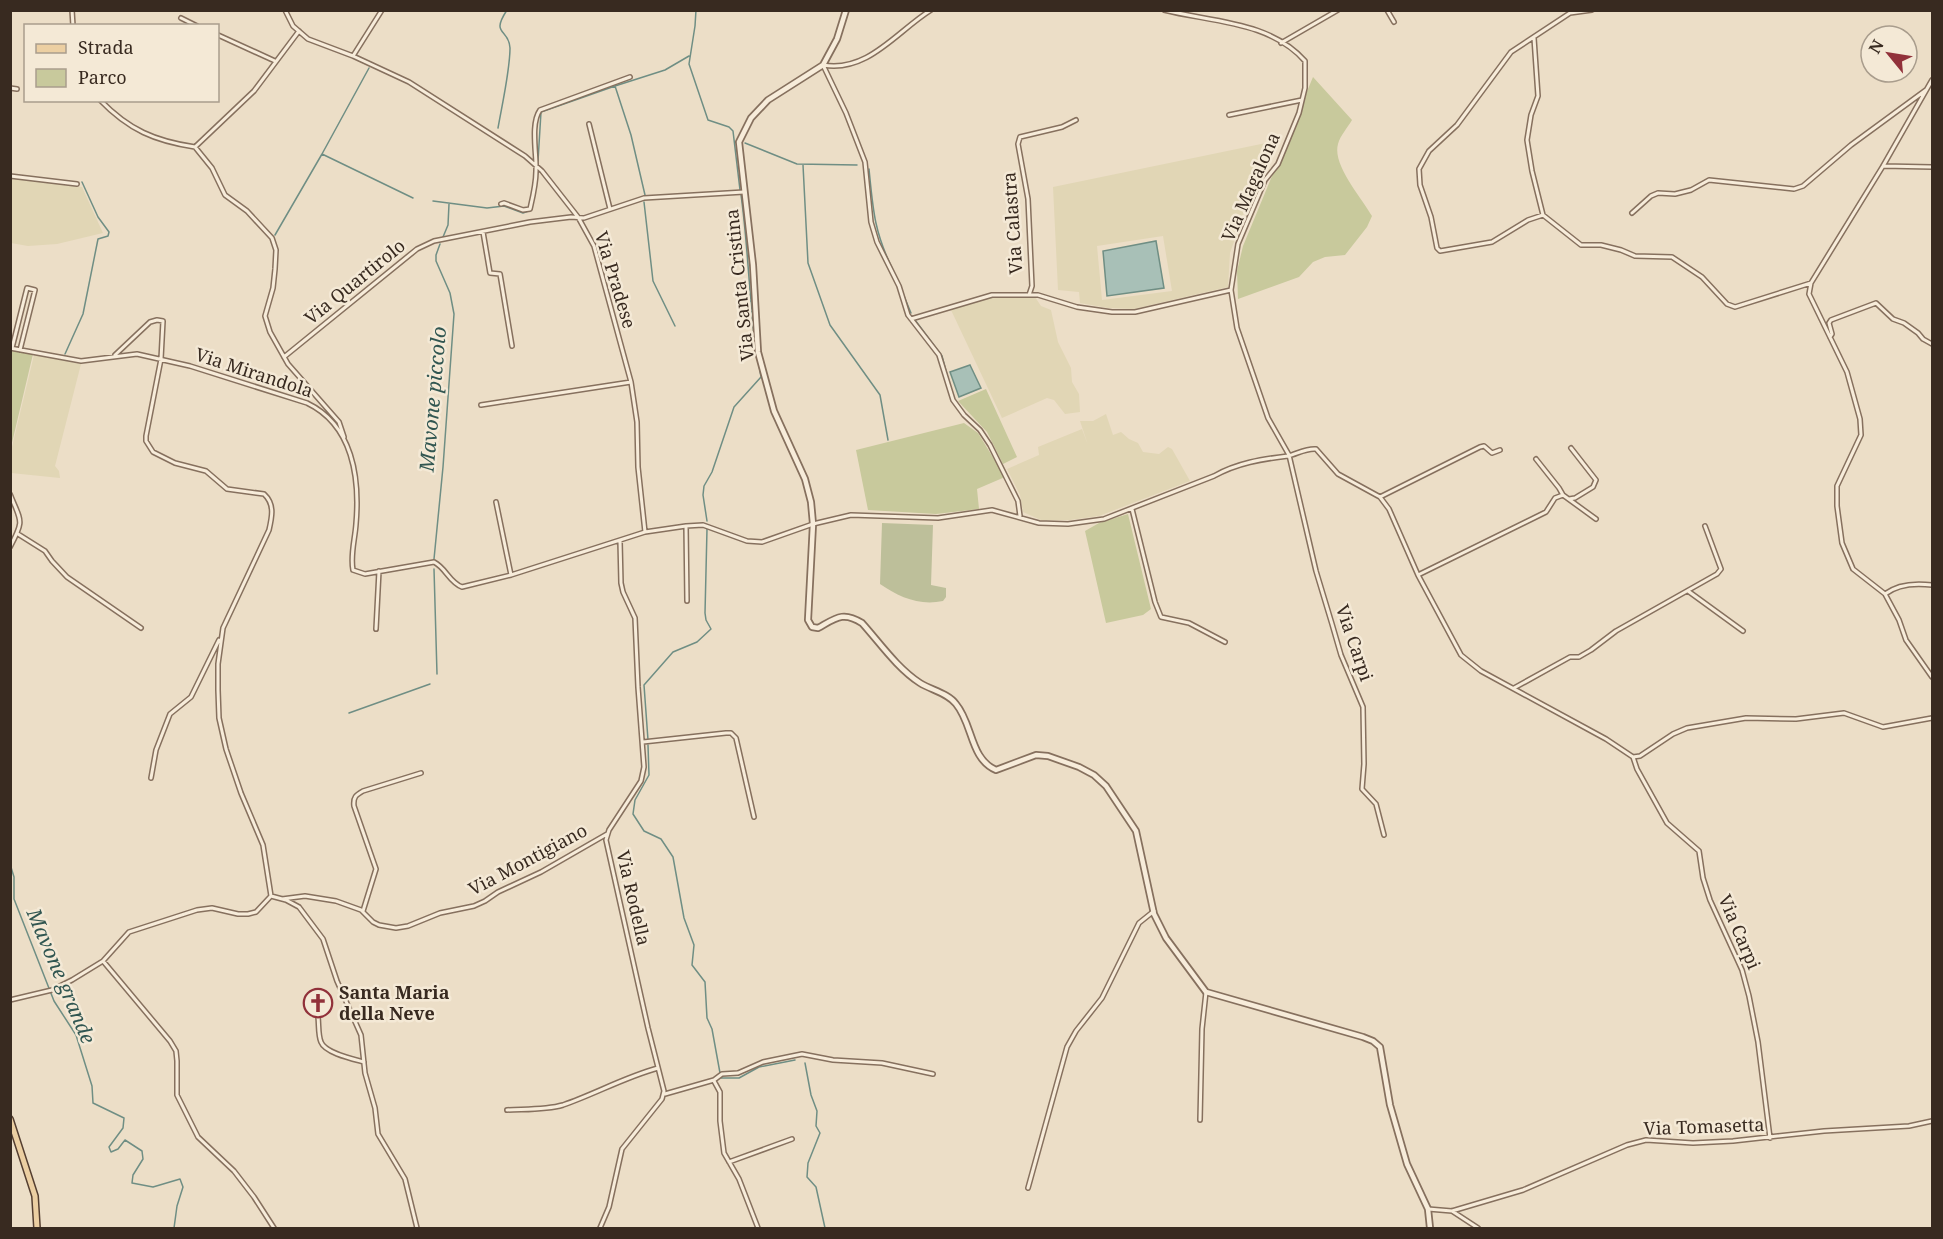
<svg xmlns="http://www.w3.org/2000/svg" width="1943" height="1239" viewBox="0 0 1943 1239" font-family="'Noto Serif',serif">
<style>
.farmland{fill:#e1d6b5;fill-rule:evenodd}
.green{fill:#c8c99c}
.cemetery{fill:#bdbf9a}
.water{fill:#a8c0b7;stroke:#6f8e84;stroke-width:1.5}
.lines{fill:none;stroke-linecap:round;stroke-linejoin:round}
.stream{stroke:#6f8e84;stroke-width:1.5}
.minor-casing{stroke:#86705e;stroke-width:6}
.tertiary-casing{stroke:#86705e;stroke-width:8}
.primary-casing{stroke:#553f31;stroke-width:8}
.minor{stroke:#f7ecda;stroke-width:3}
.tertiary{stroke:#f7ecda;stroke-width:4.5}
.primary{stroke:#eccfa2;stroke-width:5}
.labels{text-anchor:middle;stroke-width:5;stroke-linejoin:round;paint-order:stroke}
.street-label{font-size:18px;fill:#382a20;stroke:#f4e9d6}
.poi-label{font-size:18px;font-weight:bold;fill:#382a20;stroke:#f4e9d6;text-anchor:start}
.water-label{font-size:20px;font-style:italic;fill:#315651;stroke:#f4e9d6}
</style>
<rect width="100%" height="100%" fill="#ecdec7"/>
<path class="farmland" d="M 1281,140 L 1244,213 L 1230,253 L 1228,287 L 1134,309 L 1108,308 L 1080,303 L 1079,292 L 1058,290 L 1053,187 ZM 1163,236 L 1172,291 L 1102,300 L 1097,246 Z
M 11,178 L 82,187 L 103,233 L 57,244 L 28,246 L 11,243 Z
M 993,297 L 1035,297 L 1041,306 L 1051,310 L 1058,342 L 1071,368 L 1072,382 L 1079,394 L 1080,412 L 1065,414 L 1054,400 L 1047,398 L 1002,418 L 951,310 Z
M 34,355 L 81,364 L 55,466 L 59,471 L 60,478 L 11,473 L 11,451 Z
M 1106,414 L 1113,435 L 1121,432 L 1129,439 L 1138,443 L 1143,452 L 1159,454 L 1168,447 L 1172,449 L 1190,481 L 1099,516 L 1070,520 L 1041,520 L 1023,512 L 1020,495 L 1007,469 L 1039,455 L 1038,447 L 1082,429 L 1088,445 L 1080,421 L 1093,421 Z"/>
<path class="green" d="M 1313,77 L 1352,120 C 1348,127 1340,136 1338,144 C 1332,165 1362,198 1372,216 L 1367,227 L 1345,255 L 1325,257 L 1313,262 L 1299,277 L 1238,299 L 1237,271 L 1243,246 Z
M 11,349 L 33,354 L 11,447 Z
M 986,389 L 1017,457 L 1003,464 L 987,432 L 958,401 Z
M 964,423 L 978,433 L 1005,477 L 977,489 L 979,509 L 936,514 L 868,510 L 856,450 Z
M 1128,514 L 1151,609 L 1143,615 L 1106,623 L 1085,531 L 1099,523 Z"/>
<path class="cemetery" d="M 882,523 L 933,525 L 931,585 L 946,588 L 946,597 L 943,601 C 919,606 899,597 880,584 Z"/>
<path class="water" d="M 1156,241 L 1164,288 L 1107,296 L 1103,251 Z
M 970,365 L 981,388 L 959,397 L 950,372 Z"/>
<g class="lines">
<path class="stream" d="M 696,10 L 695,26 L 689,64 L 708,120 L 729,127 L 733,131 L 740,190
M 498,128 C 502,105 510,70 510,48 C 509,28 490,36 507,10
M 745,143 L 797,164 L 857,165
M 322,154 L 369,68
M 538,161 L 541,112 L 615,86
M 803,165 L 808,263 L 830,325 L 880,395 L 888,440
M 869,169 C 873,209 874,231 892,268
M 645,195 L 631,135 L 615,86 L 665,70 L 689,56
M 741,195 C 748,245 749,294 755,344
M 433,201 L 487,208 L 504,206 L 523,213 L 531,210
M 644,202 L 653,281 L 675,326
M 532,206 L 538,170
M 275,235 L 322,154 L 413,198
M 443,237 L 448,225 L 449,204
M 901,289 L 911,313
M 915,320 L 942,356 L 951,390
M 65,354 L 83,314 L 98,239 L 108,236 L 109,232 L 98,217 L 82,182
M 707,521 L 703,495 L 704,486 L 712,472 L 734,407 L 761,377 L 758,359
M 434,559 L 443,467 L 454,314 L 450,293 L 436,261 L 436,255 L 440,244
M 434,569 L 437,674
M 349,713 L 430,684
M 648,740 L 644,685 L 673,652 L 697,642 L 711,629 L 706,620 L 705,613 L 707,529
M 648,745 L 649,775 L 635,800 L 633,814 L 644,831 L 661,839 L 673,857 L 684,918 L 694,945 L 692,965 L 705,982 L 707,1018 L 712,1029 L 720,1073
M 10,864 L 14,877 L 14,899 L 54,1001 L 76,1035 L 92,1086 L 93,1103 L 124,1118 L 123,1128 L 109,1147 L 111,1152 L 118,1149 L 125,1140 L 142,1151 L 143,1159 L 133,1175 L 132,1183 L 153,1187 L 180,1179 L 183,1187 L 177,1206 L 174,1228
M 805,1063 L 811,1095 L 817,1111 L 816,1126 L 820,1133 L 808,1163 L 807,1177 L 816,1187 L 825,1228
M 721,1078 L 739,1078 L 759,1067 L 795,1060"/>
<g class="minor-casing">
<path id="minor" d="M 72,10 L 73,26
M 285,10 L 293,26 L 308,39 L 353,56 L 409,82 L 525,156 L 542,171 L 578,217 L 594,246 L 631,382 L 637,422 L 638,467 L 645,532
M 1164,10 C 1211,22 1270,21 1305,61 L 1305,88 L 1299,113 L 1278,164 L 1265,180 L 1238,244 L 1231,290 L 1237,328 L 1268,418 L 1289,455 L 1316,571 L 1332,624 L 1341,655 L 1363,707 L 1364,764 L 1362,789 L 1376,804 L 1384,835
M 1387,10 L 1394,22
M 181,18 L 197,26
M 218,35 L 275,61
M 1534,38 L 1538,96 L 1531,115 L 1527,140 L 1532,171 L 1543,215 L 1581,245 L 1601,245 L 1621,250 L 1635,256 L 1672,257 L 1702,277 L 1727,304 L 1735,307 L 1811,283
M 1281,43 L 1338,10
M 353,56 L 382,10
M 823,65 L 846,113 L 865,162 L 871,222 L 877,242 L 899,286 L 908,315 L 939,355 L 953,400 L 964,415 L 980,430 L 990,445 L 1018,501 L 1020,516
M 823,65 C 868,73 897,31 931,10
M 1932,80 L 1883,166 L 1811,283 L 1809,294 L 1847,372 L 1860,419 L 1861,435 L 1837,486 L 1837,506 L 1842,543 L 1853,569 L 1885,594 L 1899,620 L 1906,640 L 1932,677
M 10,88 L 17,89
M 100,100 C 129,130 155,141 195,147 L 212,168 L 225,195 L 247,211 L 272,238 L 276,250 L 275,269 L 273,288 L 265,316 L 270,332 L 288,364 L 339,422 L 344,437
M 1229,115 L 1302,100
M 589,124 L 610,209
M 195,147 L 254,91 L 299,31
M 1883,166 L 1932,167
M 10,176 L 77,184
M 501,204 L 504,203 L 523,210 L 530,209 C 533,196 536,184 536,171 C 537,155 530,124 540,110 L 630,77
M 1632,213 L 1651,196 L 1658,193 L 1675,194 L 1691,190 L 1709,180 L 1794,189 L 1803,186 L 1851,145 L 1926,90
M 1543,215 L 1528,220 L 1492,242 L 1440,251 L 1437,248 L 1431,217 L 1420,185 L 1419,169 L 1429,151 L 1457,125 L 1511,52 L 1570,13 L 1592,10
M 483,232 L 490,273 L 500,274 L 512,346
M 1029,295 L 1032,286 L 1028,199 L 1018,144 L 1020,137 L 1062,127 L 1076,120
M 911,319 L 992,295 L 1038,295 L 1077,307 L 1112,312 L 1135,312 L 1231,290
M 1830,337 L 1832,334 L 1829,323 L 1831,320 L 1876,303 L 1893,319 L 1904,323 L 1918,333 L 1923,339 L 1932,344
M 10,348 L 81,361 L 137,354 L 190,366 L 307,403 C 353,425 360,478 356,524 C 355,539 350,556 353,570 L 365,574 L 434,562 C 446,568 449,582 462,587 L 511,575 L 645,532 L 686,526 L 703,525 L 747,541 L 762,542 L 813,524 L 851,515 L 938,518 L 992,510 L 1039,523 L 1068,524 L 1104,519 L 1214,476 C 1237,463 1262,459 1288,456 C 1297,454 1306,448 1316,449 L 1338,474 L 1380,497 L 1389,509 L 1418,575 L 1461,655 L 1481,671 L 1606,739 L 1633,757 L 1637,769 L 1667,823 L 1699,851 L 1703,878 L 1710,900 L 1742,970 L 1749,996 L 1758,1042 L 1770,1138
M 12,348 L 27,288 L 35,290 L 20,350
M 115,355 L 150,322 L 157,320 L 163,321 L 161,359 L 146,436 L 146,441 L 153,452 L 175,463 L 206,471 L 227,489 L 264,494 C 275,504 272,517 269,530 L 223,628 L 218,664 L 218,690 L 219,718 L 226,749 L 241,793 L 263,845 L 271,896
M 284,357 L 417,249 L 434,241 L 530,222 L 571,217 L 584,218 L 644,198 L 744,192
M 481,405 L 631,382
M 1536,459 L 1559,488 L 1563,495
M 10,494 C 21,522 25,519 10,547
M 1380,497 L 1480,447 L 1484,446 L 1492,453 L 1500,450
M 1569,499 L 1575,498 L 1593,487 L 1596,480 L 1571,448
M 496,502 L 511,575
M 1132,509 L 1155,602 L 1161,617 L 1189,623 L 1225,642
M 686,526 L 687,601
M 18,534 L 45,551 L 52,561 L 67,577 L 141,628
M 1418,575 L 1546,512 L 1555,498 L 1563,495 L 1596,519
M 1688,591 L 1743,631
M 1885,594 C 1898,584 1916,583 1932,585
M 376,629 L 379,571
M 1514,688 L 1570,657 L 1579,657 L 1591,650 L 1616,631 L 1717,574 L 1721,569 L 1705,526
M 643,742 L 726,733 L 731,733 L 736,738 L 754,817
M 1633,757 L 1640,756 L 1673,734 L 1687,728 L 1746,718 L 1796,719 L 1844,713 L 1883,727 L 1932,718
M 151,778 L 156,750 L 170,714 L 191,697 L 219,640
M 271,896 L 286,900 L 299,907 L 323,939 L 337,981 L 361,1035 L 365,1073 L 375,1108 L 378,1134 L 405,1179 L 417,1228
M 282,899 L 305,896 L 336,901 L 361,910 L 373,922 L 379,925 L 396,928 L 408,926 L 440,913 L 474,906 L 485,901 L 498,892 L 541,872 L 607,834
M 363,911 L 376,869 L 354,806 C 353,797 356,795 363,791 L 421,773
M 103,961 L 170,1041 L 176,1051 L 177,1061 L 177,1095 L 198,1137 L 234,1171 L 254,1197 L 274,1228
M 10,1000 L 52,990 L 72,980 L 103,961 L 129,932 L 197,910 L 212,908 L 238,914 L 248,914 L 256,912 L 271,896
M 318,1017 C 319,1025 318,1035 321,1042 C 325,1053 353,1059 364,1062
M 714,1081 L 720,1092 L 720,1121 L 724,1153 L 739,1179 L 758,1228
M 665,1094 L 714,1080 L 722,1074 L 738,1073 L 763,1062 L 802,1054 L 833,1060 L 882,1063 L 933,1074
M 507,1110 C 525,1109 546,1110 563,1105 C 595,1094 625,1077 658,1068
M 1200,1120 L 1202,1029 L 1206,992
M 729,1162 L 792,1139
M 1028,1188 L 1067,1047 L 1076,1031 L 1102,998 L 1139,923 L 1154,911
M 1428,1209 L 1452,1211 L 1523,1190 L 1627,1145 L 1646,1140 L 1693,1143 L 1733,1141 L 1824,1131 L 1909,1126 L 1932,1121
M 1452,1211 L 1478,1228
M 600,1228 L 609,1207 L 622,1149 L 662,1099 L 664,1091 L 648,1028 L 606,840 L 609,830 L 641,781 L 644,767 L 638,687 L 635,618 L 623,592 L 621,583 L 620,541"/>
</g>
<g class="tertiary-casing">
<path id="tertiary" d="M 846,10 L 837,39 L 823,65 L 768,100 L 751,118 L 739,142 L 753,265 L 758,352 L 774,411 L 805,479 L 811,502 L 813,524 L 808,620 L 812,627 L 818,628 C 836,618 843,611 862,623 C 880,643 897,668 920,683 C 931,690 948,693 956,704 C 973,724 970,759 996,770 L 1036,755 L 1048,756 L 1079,767 L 1094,775 L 1106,786 L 1136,831 L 1154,914 L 1166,938 L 1206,992 L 1363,1037 L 1373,1041 L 1380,1047 L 1390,1105 L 1407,1164 L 1428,1209 L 1430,1228"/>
</g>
<g class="primary-casing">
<path id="primary" d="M 10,1119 L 35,1196 L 37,1228"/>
</g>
<use href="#minor" class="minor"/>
<use href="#tertiary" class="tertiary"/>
<use href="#primary" class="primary"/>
</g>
<defs>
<g id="church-ring" transform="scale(1.5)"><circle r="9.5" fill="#f4e9d6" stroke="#91313a" stroke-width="1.5"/><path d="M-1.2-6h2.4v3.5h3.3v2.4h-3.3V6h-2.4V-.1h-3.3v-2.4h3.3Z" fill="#91313a"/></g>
</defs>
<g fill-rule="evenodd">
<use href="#church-ring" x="318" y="1003"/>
</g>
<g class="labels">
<g class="street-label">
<text transform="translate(1251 187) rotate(-66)" y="6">Via Magalona</text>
<text transform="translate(1013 223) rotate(-94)" y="6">Via Calastra</text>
<text transform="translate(615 280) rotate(73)" y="6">Via Pradese</text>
<text transform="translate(355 282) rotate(-39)" y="6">Via Quartirolo</text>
<text transform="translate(740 285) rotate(-96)" y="6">Via Santa Cristina</text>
<text transform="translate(254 373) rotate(18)" y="6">Via Mirandola</text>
<text transform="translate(1354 643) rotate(71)" y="6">Via Carpi</text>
<text transform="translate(528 860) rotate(-28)" y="6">Via Montigiano</text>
<text transform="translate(633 898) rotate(77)" y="6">Via Rodella</text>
<text transform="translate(1739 932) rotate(67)" y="6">Via Carpi</text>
<text transform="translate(1704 1127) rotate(-2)" y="6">Via Tomasetta</text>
</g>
<g class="poi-label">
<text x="339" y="999">Santa Maria<tspan x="339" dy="21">della Neve</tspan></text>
</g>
<g class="water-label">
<text transform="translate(433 399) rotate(-85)" y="7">Mavone piccolo</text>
<text transform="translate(61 976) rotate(67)" y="7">Mavone grande</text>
</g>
</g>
<rect width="1943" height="1239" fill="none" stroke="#382a20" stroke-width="24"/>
<rect x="24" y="24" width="195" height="78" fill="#f4e9d6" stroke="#a99d8d" stroke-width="1.5"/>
<rect x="36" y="44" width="30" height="9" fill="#eccfa2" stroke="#a99d8d" stroke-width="1.5"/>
<text x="78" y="54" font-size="18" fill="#382a20">Strada</text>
<rect x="36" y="69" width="30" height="18" fill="#c8c99c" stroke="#a99d8d" stroke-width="1.5"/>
<text x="78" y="84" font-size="18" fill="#382a20">Parco</text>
<g transform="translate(1889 54) rotate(300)"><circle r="28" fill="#f4e9d6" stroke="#a99d8d" stroke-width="1.5"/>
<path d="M0-4.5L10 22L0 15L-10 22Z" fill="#91313a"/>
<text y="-9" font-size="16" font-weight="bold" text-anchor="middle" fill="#382a20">N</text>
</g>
</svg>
